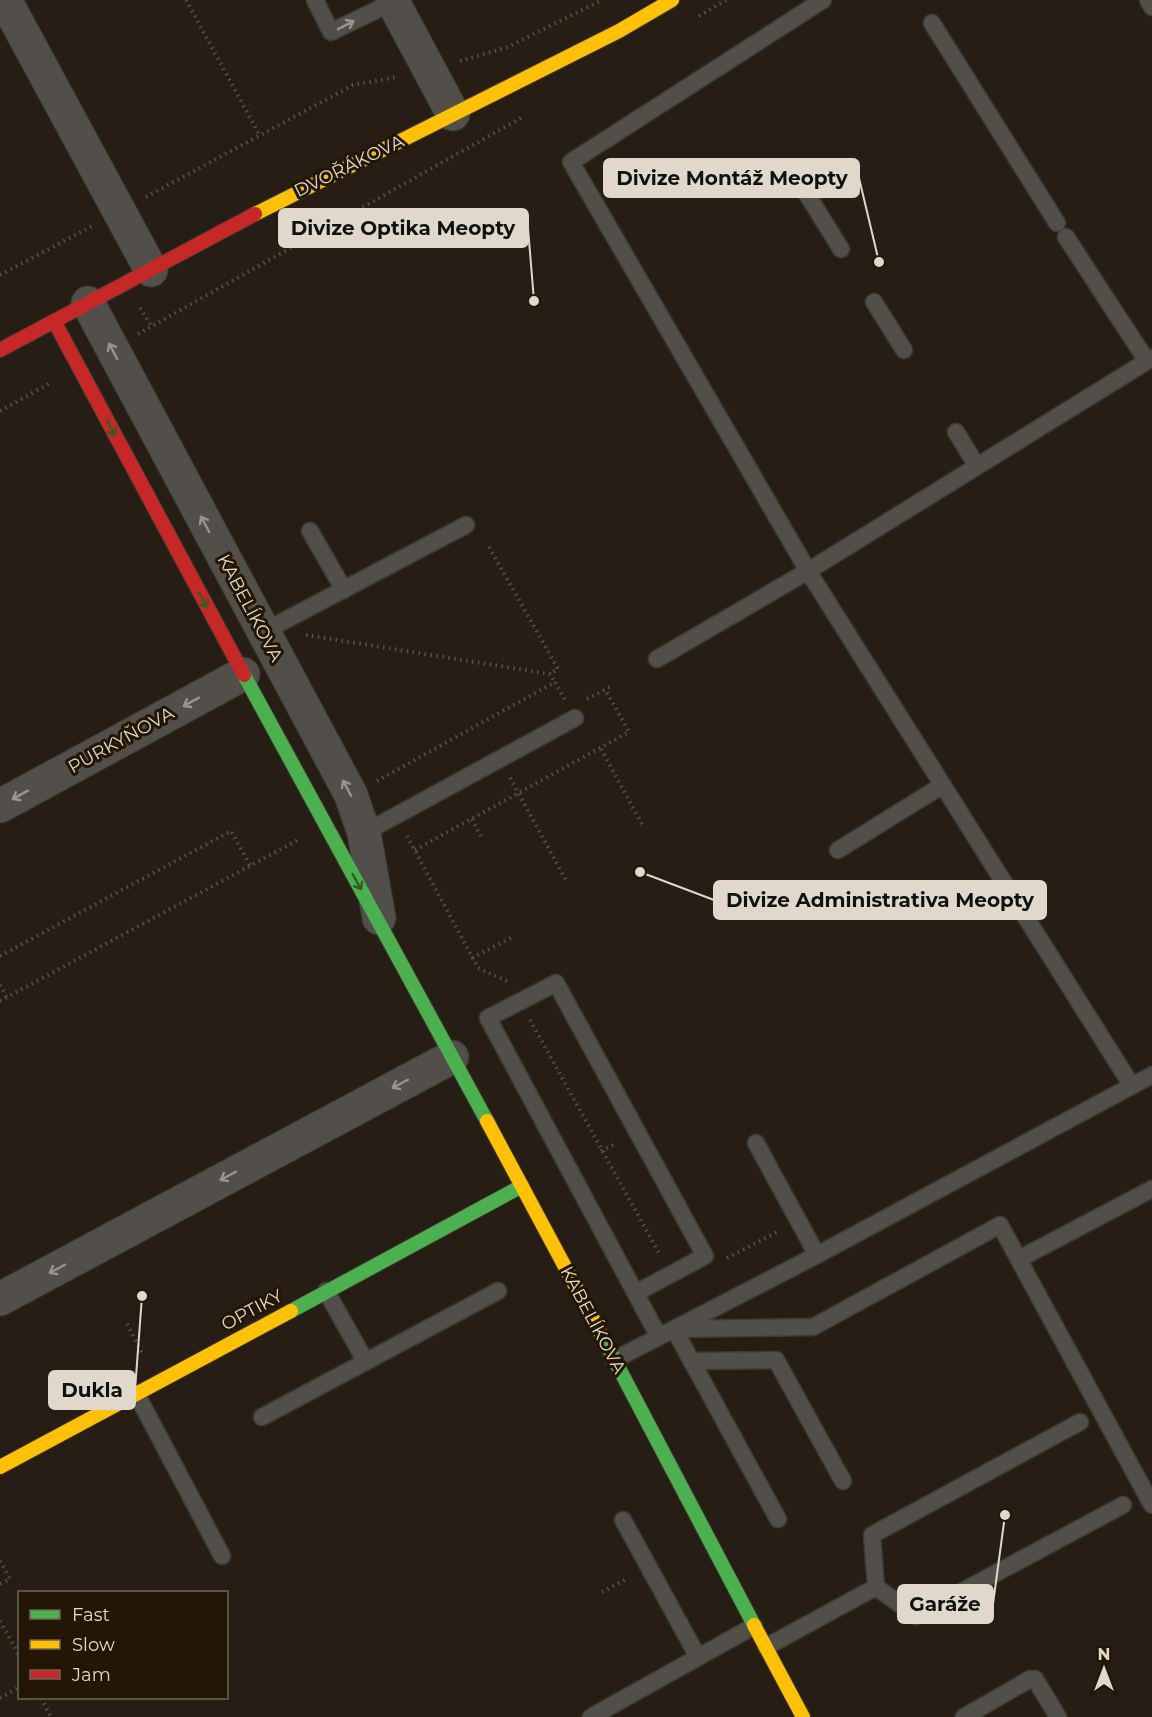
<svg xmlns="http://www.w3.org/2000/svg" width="1152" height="1717" viewBox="0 0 1152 1717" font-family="Montserrat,sans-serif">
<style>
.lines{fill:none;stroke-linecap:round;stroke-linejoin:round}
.lane-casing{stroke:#3e382f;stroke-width:19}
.street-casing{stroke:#3e382f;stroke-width:35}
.fast-casing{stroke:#3e382f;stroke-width:16}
.slow-casing{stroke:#3e382f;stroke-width:16}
.jam-casing{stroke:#3e382f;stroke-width:16}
.path{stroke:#56524d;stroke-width:4;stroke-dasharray:1.5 4.5;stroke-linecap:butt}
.lane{stroke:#524f4b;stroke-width:16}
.street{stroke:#524f4b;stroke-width:33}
.fast{stroke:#4caf50;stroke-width:14}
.slow{stroke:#ffc107;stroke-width:14}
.jam{stroke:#c62828;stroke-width:14}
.oneway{stroke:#9a948c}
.oneway2{stroke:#355b26}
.labels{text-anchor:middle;stroke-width:6;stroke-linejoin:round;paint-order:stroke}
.street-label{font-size:18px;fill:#e1d8cc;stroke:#231604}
.leader{fill:none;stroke:#e1d8cc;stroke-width:2}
.callout-dot{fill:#e1d8cc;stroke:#231604;stroke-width:2}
.callout{fill:#e1d8cc;stroke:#e1d8cc;stroke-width:2}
.callout-label{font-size:20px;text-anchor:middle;font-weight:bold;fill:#111}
</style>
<rect width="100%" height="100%" fill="#261e14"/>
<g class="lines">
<g class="lane-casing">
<path id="lane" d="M 315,0 L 331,32 L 393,2
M 823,0 L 571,162 L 808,571 L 1132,1086
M 1148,0 L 1152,7
M 932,23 L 1057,223
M 800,183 L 841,249
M 1066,237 L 1147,361
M 874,302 L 904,350
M 956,432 L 977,466
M 310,531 L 344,590
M 263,632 L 466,525
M 657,659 L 808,571 L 1152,358
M 364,833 L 575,718
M 838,850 L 943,785
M 756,1143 L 817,1255
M 1019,1259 L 1152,1189
M 326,1291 L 366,1362
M 636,1293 L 705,1256 L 556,983 L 488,1018 L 659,1337
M 674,1329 L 813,1327 L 1000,1225 L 1152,1505
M 674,1329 L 778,1519
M 614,1360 L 817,1255 L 1152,1075
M 691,1361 L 776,1360 L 843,1481
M 136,1393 L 222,1556
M 262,1417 L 498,1291
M 623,1520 L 698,1657
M 876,1587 L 872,1535 L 1080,1422
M 876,1587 L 916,1616 L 1123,1505
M 766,1647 L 876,1587
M 591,1717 L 754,1626
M 964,1717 L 1030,1679 L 1035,1679 L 1058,1717"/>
</g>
<g class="street-casing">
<path id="street" d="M 5,0 L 151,270
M 392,0 L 453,114
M 88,303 L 351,795 L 364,833 L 379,918
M 0,806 L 243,674
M 0,1299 L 452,1057"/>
</g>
<g class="fast-casing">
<path id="fast" d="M 244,675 L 487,1121
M 291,1311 L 522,1186
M 602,1336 L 754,1625"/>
</g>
<g class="slow-casing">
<path id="slow" d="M 255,214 L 619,31 L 672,0
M 487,1121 L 602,1336
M 0,1467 L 291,1311
M 754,1625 L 803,1717"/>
</g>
<g class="jam-casing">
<path id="jam" d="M 54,321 L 244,675
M 0,350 L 255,214"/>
</g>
<path class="path" d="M 186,0 L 260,136
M 699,16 L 726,0
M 460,61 L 508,47 L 602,0
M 146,197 L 353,85 L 397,77
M 0,275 L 92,226
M 140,308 L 152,327
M 138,334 L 521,118
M 0,411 L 52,382
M 489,547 L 558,669 L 550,674
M 306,635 L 550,674 L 555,682
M 587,699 L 610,687
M 601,749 L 643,826
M 510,778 L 566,880
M 377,781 L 555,682 L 565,700
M 472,819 L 482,838
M 407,836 L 478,968 L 509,982
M 415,850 L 629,732 L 605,689
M 0,956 L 231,831 L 250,865
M 472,958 L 511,938
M 0,985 L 7,998
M 0,1001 L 298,840
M 530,1020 L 660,1255
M 601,1151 L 617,1143
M 727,1258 L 779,1231
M 127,1324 L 143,1355
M 0,1561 L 10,1579 L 0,1584
M 602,1592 L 628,1578
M 0,1621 L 20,1657
M 0,1698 L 20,1687
M 41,1698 L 51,1717"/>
<use href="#lane" class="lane"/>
<use href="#street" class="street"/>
<use href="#fast" class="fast"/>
<use href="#slow" class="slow"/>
<use href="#jam" class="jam"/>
</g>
<defs><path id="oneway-shaft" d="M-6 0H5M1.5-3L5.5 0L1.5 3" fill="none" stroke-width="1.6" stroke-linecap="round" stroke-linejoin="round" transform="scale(1.5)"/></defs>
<g class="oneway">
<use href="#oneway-shaft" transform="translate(346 25) rotate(-27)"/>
<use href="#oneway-shaft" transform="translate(113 351) rotate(-118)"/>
<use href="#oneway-shaft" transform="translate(205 524) rotate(-118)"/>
<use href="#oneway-shaft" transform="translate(191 702) rotate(151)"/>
<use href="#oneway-shaft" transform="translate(347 788) rotate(-118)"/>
<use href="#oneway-shaft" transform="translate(20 795) rotate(151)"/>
<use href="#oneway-shaft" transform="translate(400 1084) rotate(152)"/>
<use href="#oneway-shaft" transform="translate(228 1176) rotate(152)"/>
<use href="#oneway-shaft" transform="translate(57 1269) rotate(152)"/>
</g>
<g class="oneway2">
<use href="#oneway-shaft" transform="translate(111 428) rotate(62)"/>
<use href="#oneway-shaft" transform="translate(203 600) rotate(62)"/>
<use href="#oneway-shaft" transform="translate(357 882) rotate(61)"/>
</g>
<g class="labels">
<g class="street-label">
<text transform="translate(349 166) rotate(-26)" y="6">DVOŘÁKOVA</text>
<text transform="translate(250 608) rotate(62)" y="6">KABELÍKOVA</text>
<text transform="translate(121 740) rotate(-29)" y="6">PURKYŇOVA</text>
<text transform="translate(252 1310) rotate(-28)" y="6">OPTIKY</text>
<text transform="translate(593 1320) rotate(62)" y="6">KABELÍKOVA</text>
</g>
</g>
<path class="leader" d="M879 262L859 178M534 301L528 228M640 872L714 900M142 1296L135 1390M1005 1515L993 1604"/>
<g class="callout-dot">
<circle cx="879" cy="262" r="6"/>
<circle cx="534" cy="301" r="6"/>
<circle cx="640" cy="872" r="6"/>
<circle cx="142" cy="1296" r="6"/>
<circle cx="1005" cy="1515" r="6"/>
</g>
<g class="callout">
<rect x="604" y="159" width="255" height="38" rx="6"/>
<rect x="279" y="209" width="249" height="38" rx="6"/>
<rect x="714" y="881" width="332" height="38" rx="6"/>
<rect x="49" y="1371" width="86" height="38" rx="6"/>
<rect x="898" y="1585" width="95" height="38" rx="6"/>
</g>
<g class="callout-label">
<text x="732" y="185">Divize Montáž Meopty</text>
<text x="403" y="235">Divize Optika Meopty</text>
<text x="880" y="907">Divize Administrativa Meopty</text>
<text x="92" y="1397">Dukla</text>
<text x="945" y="1611">Garáže</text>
</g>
<rect x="18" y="1591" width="210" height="108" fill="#231604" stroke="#6f6454" stroke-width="1.5"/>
<rect x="30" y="1610" width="30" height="9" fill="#4caf50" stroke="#6f6454" stroke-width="1.5"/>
<text x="72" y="1621" font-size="18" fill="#e1d8cc">Fast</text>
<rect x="30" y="1640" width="30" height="9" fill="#ffc107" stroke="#6f6454" stroke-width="1.5"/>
<text x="72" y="1651" font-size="18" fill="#e1d8cc">Slow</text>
<rect x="30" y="1670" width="30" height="9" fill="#c62828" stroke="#6f6454" stroke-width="1.5"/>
<text x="72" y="1681" font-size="18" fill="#e1d8cc">Jam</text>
<g transform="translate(1104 1669)" stroke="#231604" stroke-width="4.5" paint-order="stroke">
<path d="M0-4.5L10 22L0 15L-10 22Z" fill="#e1d8cc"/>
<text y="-9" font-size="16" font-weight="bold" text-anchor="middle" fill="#e1d8cc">N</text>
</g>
</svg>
